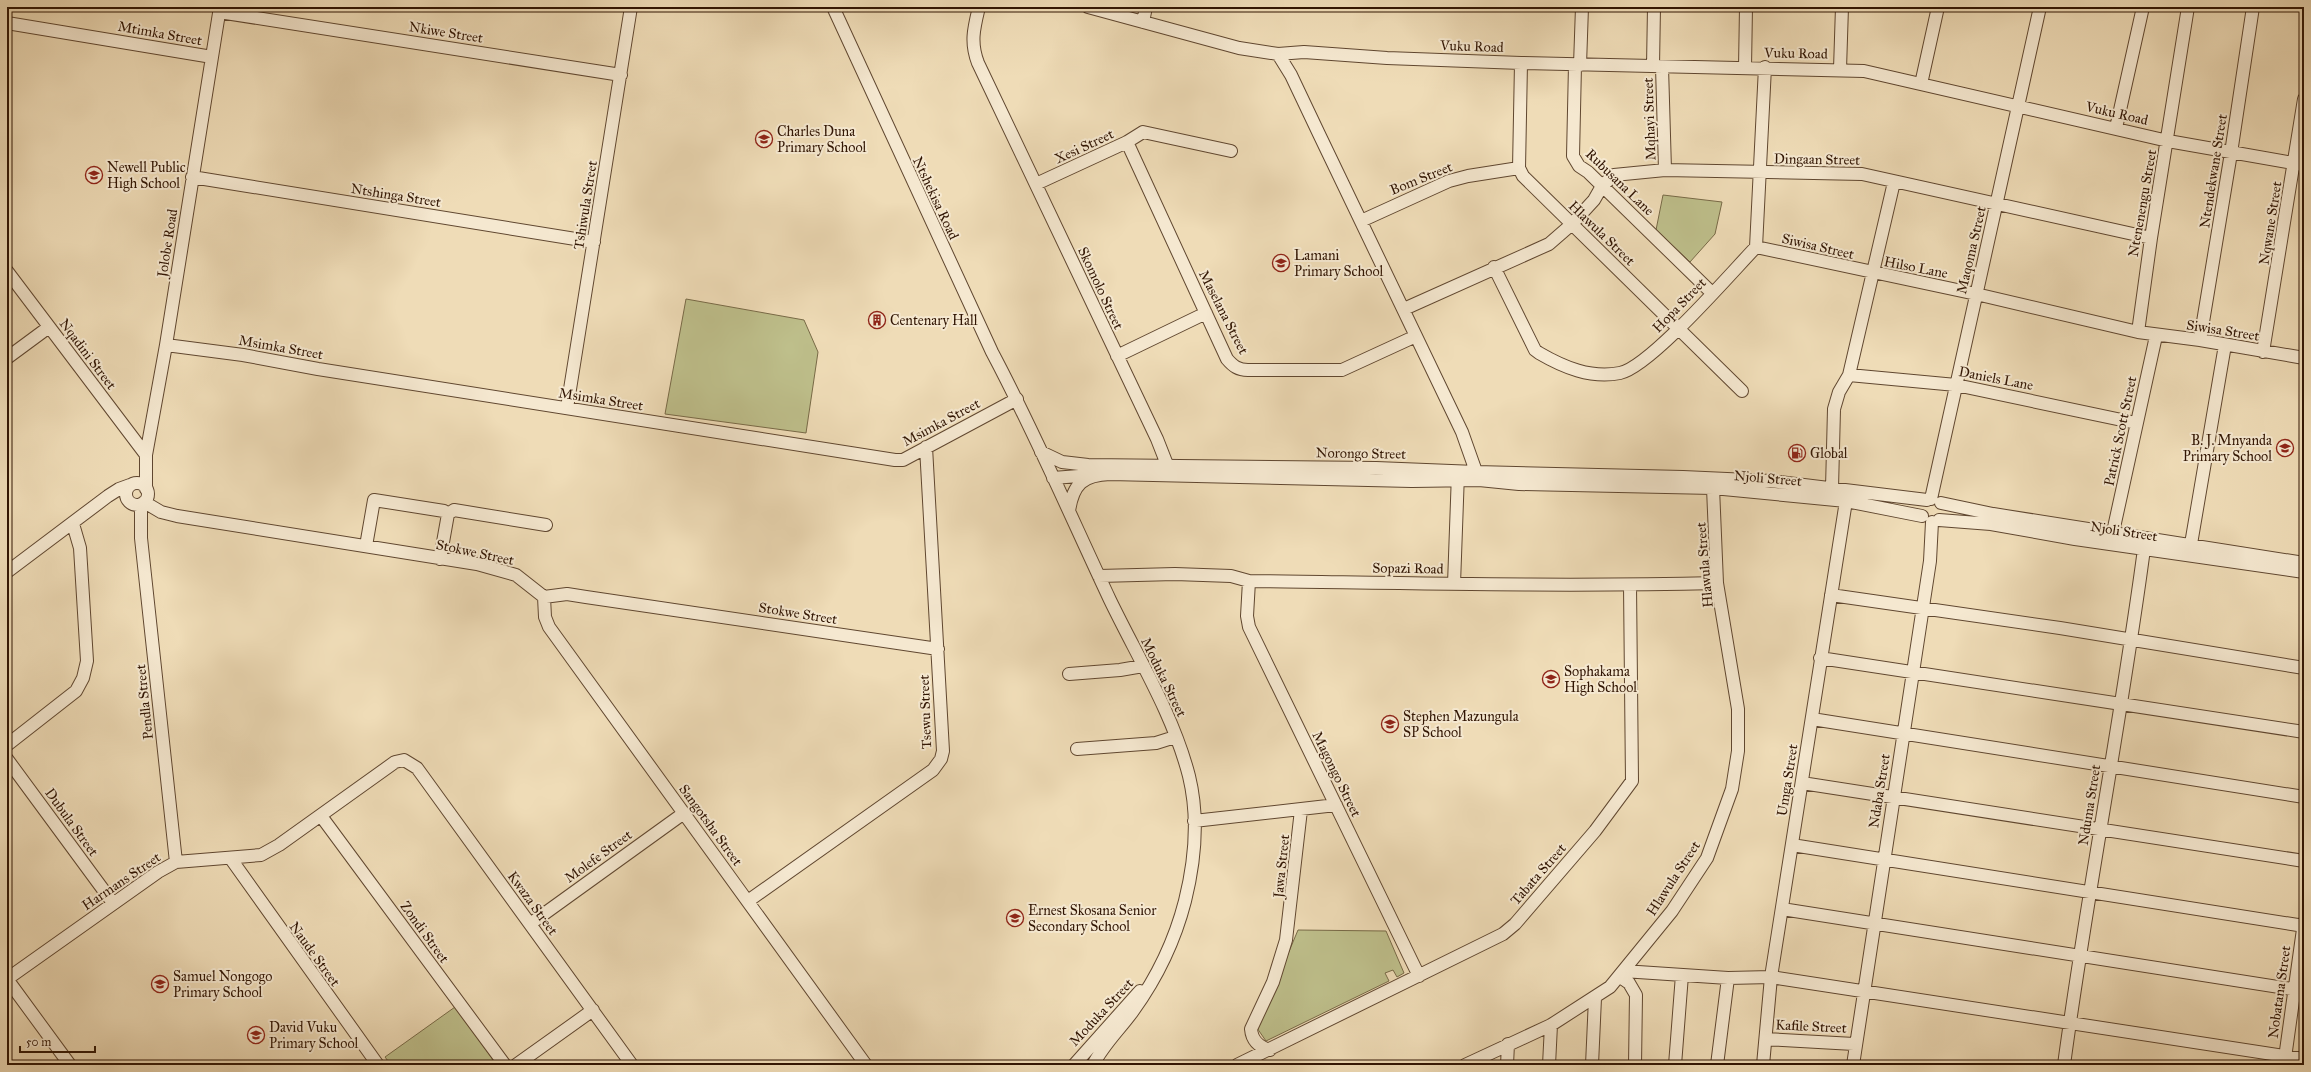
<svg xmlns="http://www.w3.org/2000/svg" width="2311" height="1072" viewBox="0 0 2311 1072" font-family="'IM FELL Great Primer',serif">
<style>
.green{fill:#bebf8b;stroke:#786a47}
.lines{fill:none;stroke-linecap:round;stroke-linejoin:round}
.minor-casing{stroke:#604730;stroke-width:14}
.minor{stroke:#f5e8d0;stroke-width:12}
.labels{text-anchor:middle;stroke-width:4;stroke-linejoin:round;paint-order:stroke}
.street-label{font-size:14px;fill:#311503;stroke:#f5e8d0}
.poi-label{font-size:14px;fill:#311503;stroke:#f5e8d0;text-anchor:start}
</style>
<rect width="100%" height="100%" fill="#efdcb7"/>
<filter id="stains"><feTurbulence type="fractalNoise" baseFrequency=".005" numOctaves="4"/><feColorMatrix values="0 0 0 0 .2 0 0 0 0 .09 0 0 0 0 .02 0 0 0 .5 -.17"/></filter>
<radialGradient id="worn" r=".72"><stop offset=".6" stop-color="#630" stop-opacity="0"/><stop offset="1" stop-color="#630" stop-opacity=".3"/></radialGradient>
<path class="green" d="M 1663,195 L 1722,202 L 1715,234 L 1690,262 L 1656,230 Z
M 686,299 L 804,320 L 818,352 L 806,433 L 665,414 Z
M 1298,930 L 1386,931 L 1404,973 L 1397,977 L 1393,970 L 1385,973 L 1389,981 L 1266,1041 L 1257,1028 Z
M 455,1007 L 497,1065 L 391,1065 L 385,1057 Z"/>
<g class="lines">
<g class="minor-casing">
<path id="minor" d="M 833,7 L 992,352 C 1035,433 1071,517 1110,600 C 1138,658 1173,714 1189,776 C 1199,817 1195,861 1185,901 C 1175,940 1156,979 1133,1011 C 1120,1029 1103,1045 1093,1065
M 979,7 C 974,28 970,42 978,63 L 1157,439 L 1168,467
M 1088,7 L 1239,48 L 1278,54 L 1304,52 L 1387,58 L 1521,63 L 1864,71 L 2168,141 L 2304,165
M 219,12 L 621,75
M 1143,22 L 1146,7
M 7,23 L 212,57
M 1278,54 L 1291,75 L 1319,134 L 1462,432 L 1479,480
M 1521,63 L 1519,168 L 1523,176 L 1742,391
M 1575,65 L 1573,156 L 1579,166 L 1588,172 L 1712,293
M 1580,65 L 1582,7
M 1653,66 L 1654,7
M 1662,67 L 1665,170
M 1745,68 L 1746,7
M 1840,69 L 1842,7
M 1921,84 L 1938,7
M 2116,128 L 2143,7
M 1127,142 L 1227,359 C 1233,366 1238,370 1248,370 L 1342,370 L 1416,336
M 192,177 L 594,242
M 1036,184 L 1127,142 L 1143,132 L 1231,151
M 1361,221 L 1449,181 L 1468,176 L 1519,168
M 1756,247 L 1976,294 L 2138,332 L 2200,340 L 2304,358
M 1494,267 L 1535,350 L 1539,353 C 1563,367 1591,379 1620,373 C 1650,367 1731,273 1756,247 L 1765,67
M 7,271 L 146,455
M 1404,309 L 1549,244 L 1572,224 L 1594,200 L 1602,186 L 1614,175 L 1665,170 L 1862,174 L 2151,238
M 2138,332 L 2151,238 L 2188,7
M 2200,340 L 2231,153 L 2253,7
M 166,345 L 243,355 L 318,369 L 895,460 L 903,460 L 1017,399
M 2263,352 L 2304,99
M 1117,356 L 1206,313
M 7,358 L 49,327
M 1849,375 L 1956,385 L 2136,423
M 567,408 L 631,7
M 1041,452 L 1062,462 L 1088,465 L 1376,468 L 1476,472 L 1683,477 L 1771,481 L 1927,500
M 1053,478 L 1092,475
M126 494a11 11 0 1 1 22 0a11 11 0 1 1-22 0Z
M 1832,488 L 1834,409 L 1839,392 L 1849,375 L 1894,182
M 146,489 L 146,455 L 166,345 L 220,7
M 1931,499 L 2040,7
M 144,502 L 161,512 L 177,516 L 477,564 L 516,575 L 544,597 L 567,594 L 586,597 L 938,649
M 1941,503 L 1993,514 L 2304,563
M 141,504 L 141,538 L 176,862
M 1069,511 C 1073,484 1083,475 1110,474 L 1412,481 L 1479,480 L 1519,484 L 1713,488 L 1846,501 L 1922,516
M 448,514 L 454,510 L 546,525
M 1939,520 L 1991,524 L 2075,539 L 2304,572
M 2113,532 L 2156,336
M 2191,544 L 2225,345
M 366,546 L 374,500 L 444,511 L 448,514 L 440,559
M 7,572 L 108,496 L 119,489 L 130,485
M 1099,576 L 1175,574 L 1231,576 L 1249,581 C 1405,583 1561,587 1717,583
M 1249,581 L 1247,616 L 1249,627 L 1419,976
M 1454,584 L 1458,473
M 1831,595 L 2060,628 L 2304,668
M 544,597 L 545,617 L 549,627 L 866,1065
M 1820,658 L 2304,732
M 1069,674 L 1120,670 L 1143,666
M 1812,719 L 2304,797
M 7,745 L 76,691 L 83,678 L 87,661 L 80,548 L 73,524
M 1077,749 L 1156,743 L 1175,737
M 7,759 L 113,903
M 1802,783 L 2304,861
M 321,816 L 505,1065
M 1194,821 L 1336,805
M 1792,845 L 2304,926
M 231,859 L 378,1065
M 748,901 L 933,770 L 941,759 L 943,751 L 926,447
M 1782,909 L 2304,991
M 530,924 L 684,813
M 1623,971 L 1728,978 L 1771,977 L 2304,1059
M 1619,976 L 1629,983 L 1636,995 L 1635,1065
M 7,979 L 158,872 L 176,862 L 261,855 L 279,845 L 395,762 L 404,760 L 417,768 L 632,1065
M 7,979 L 70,1065
M 1766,1039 L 1854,1044
M 1270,1050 C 1259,1047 1252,1041 1251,1029 L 1273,982 L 1286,940 L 1301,810
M 516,1065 L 593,1010
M 1074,1065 L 1140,991
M 1237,1065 L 1503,934 L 1515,924 L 1595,831 L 1632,781 L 1630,585
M 1465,1065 L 1551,1025 L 1610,987 L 1672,911 L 1707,858 L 1732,789 L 1738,751 L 1738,709 L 1717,583 L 1713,488
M 1507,1065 L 1508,1044
M 1549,1065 L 1551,1025
M 1592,1065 L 1595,998
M 1675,1065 L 1682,975
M 1717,1065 L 1728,978
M 1763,1065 L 1771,977 L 1846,501
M 1853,1065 L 1930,561 L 1932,522
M 2064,1065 C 2087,893 2121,722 2144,549
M 2284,1065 L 2304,922"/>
</g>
<use href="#minor" class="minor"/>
</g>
<defs>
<g id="school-ring" transform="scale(0.9)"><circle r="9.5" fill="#f5e8d0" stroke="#8f2418" stroke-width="1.5"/><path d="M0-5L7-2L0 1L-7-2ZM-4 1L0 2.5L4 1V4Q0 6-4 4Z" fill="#8f2418"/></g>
<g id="building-ring" transform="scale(0.9)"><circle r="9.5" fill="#f5e8d0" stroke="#8f2418" stroke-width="1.5"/><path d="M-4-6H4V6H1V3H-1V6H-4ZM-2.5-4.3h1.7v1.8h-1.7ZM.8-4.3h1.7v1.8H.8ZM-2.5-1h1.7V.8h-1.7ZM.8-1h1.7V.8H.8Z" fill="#8f2418"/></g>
<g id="fuel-ring" transform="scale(0.9)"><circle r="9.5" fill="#f5e8d0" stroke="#8f2418" stroke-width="1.5"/><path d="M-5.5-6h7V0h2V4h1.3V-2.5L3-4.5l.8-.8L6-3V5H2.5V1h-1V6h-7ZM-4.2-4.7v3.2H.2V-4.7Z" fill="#8f2418"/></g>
</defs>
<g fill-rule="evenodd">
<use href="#school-ring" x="764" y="139"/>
<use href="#school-ring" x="94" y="175"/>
<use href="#school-ring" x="1281" y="263"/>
<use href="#building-ring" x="877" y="320"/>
<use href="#school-ring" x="2285" y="448"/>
<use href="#fuel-ring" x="1797" y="453"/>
<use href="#school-ring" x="1551" y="679"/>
<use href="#school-ring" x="1390" y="724"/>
<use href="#school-ring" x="1015" y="918"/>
<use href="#school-ring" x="160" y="984"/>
<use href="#school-ring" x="256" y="1035"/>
</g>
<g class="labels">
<g class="street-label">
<text transform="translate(446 32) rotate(9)" y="5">Nkiwe Street</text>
<text transform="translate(160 33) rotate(10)" y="5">Mtimka Street</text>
<text transform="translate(1472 46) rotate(2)" y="5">Vuku Road</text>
<text transform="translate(1796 53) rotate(1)" y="5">Vuku Road</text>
<text transform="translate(2117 113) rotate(13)" y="5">Vuku Road</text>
<text transform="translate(1649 119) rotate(-92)" y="5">Mqhayi Street</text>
<text transform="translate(1084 146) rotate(-25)" y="5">Xesi Street</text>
<text transform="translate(1817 159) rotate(1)" y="5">Dingaan Street</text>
<text transform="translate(2213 171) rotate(-81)" y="5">Ntendekwane Street</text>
<text transform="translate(1421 178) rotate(-22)" y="5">Bom Street</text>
<text transform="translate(1620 182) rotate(44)" y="5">Rubusana Lane</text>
<text transform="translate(396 195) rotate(9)" y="5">Ntshinga Street</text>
<text transform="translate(936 198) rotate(65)" y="5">Ntshekisa Road</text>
<text transform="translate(2142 203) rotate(-80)" y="5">Ntenenengu Street</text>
<text transform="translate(585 205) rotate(-81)" y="5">Tshiwula Street</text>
<text transform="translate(2270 223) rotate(-81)" y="5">Nqwane Street</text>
<text transform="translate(1602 233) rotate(44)" y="5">Hlawula Street</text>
<text transform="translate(167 243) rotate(-81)" y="5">Jolobe Road</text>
<text transform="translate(1818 246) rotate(13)" y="5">Siwisa Street</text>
<text transform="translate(1971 250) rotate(-77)" y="5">Maqoma Street</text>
<text transform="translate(1916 267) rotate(11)" y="5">Hilso Lane</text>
<text transform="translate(1101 288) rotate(65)" y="5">Skomolo Street</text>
<text transform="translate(1679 305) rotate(-46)" y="5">Hopa Street</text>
<text transform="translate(1224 312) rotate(63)" y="5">Maselana Street</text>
<text transform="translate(2223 330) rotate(9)" y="5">Siwisa Street</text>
<text transform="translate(281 347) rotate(10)" y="5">Msimka Street</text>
<text transform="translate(88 354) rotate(53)" y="5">Nqadini Street</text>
<text transform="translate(1996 378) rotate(11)" y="5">Daniels Lane</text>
<text transform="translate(601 399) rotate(9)" y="5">Msimka Street</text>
<text transform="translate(941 422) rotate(-28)" y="5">Msimka Street</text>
<text transform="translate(2120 431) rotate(-78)" y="5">Patrick Scott Street</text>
<text transform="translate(1361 453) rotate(1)" y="5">Norongo Street</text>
<text transform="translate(1768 478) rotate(5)" y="5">Njoli Street</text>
<text transform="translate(2124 531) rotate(9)" y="5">Njoli Street</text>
<text transform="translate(475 552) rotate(12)" y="5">Stokwe Street</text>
<text transform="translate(1704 565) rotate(-95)" y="5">Hlawula Street</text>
<text transform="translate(1408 568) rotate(1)" y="5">Sopazi Road</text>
<text transform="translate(798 613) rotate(9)" y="5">Stokwe Street</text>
<text transform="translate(1164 677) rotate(64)" y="5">Moduka Street</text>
<text transform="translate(144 702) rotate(-96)" y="5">Pendla Street</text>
<text transform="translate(925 712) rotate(-92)" y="5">Tsewu Street</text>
<text transform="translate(1337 774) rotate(64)" y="5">Magongo Street</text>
<text transform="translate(1787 780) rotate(-81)" y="5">Umga Street</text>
<text transform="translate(1879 791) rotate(-81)" y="5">Ndaba Street</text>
<text transform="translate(2089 805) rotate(-81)" y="5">Nduma Street</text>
<text transform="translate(72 822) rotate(54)" y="5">Dubula Street</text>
<text transform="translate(711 825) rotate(54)" y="5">Sangotsha Street</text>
<text transform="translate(598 856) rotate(-36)" y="5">Molefe Street</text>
<text transform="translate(1281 866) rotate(-84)" y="5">Jawa Street</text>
<text transform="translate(1538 874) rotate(-49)" y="5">Tabata Street</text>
<text transform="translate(1673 878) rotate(-57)" y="5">Hlawula Street</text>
<text transform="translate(121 881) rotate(-34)" y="5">Harmans Street</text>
<text transform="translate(533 903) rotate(54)" y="5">Kwaza Street</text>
<text transform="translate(425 932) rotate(54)" y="5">Zondi Street</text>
<text transform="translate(315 954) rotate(54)" y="5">Naude Street</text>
<text transform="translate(2279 992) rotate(-82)" y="5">Nobatana Street</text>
<text transform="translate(1101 1012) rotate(-47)" y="5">Moduka Street</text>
<text transform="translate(1811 1026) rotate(3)" y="5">Kafile Street</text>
</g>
<g class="poi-label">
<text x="777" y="136">Charles Duna<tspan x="777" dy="16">Primary School</tspan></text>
<text x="107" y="172">Newell Public<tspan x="107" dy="16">High School</tspan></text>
<text x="1294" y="260">Lamani<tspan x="1294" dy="16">Primary School</tspan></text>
<text x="890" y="325">Centenary Hall</text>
<text x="2272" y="445" text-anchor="end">B. J. Mnyanda<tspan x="2272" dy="16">Primary School</tspan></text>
<text x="1810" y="458">Global</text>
<text x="1564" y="676">Sophakama<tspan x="1564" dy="16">High School</tspan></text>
<text x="1403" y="721">Stephen Mazungula<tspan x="1403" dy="16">SP School</tspan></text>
<text x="1028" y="915">Ernest Skosana Senior<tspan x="1028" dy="16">Secondary School</tspan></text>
<text x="173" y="981">Samuel Nongogo<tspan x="173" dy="16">Primary School</tspan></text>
<text x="269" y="1032">David Vuku<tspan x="269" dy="16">Primary School</tspan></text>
</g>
</g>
<rect width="2311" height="1072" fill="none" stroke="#efdcb7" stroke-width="24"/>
<rect x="8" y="8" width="2295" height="1056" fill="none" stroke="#311503" stroke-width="2"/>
<rect x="12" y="12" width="2287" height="1048" fill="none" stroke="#311503"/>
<path d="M20 1046v6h75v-6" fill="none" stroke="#311503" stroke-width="2"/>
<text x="26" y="1046" font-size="12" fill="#311503" stroke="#f5e8d0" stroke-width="3" paint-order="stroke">50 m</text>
<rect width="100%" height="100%" filter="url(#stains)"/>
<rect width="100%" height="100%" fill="url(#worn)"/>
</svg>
